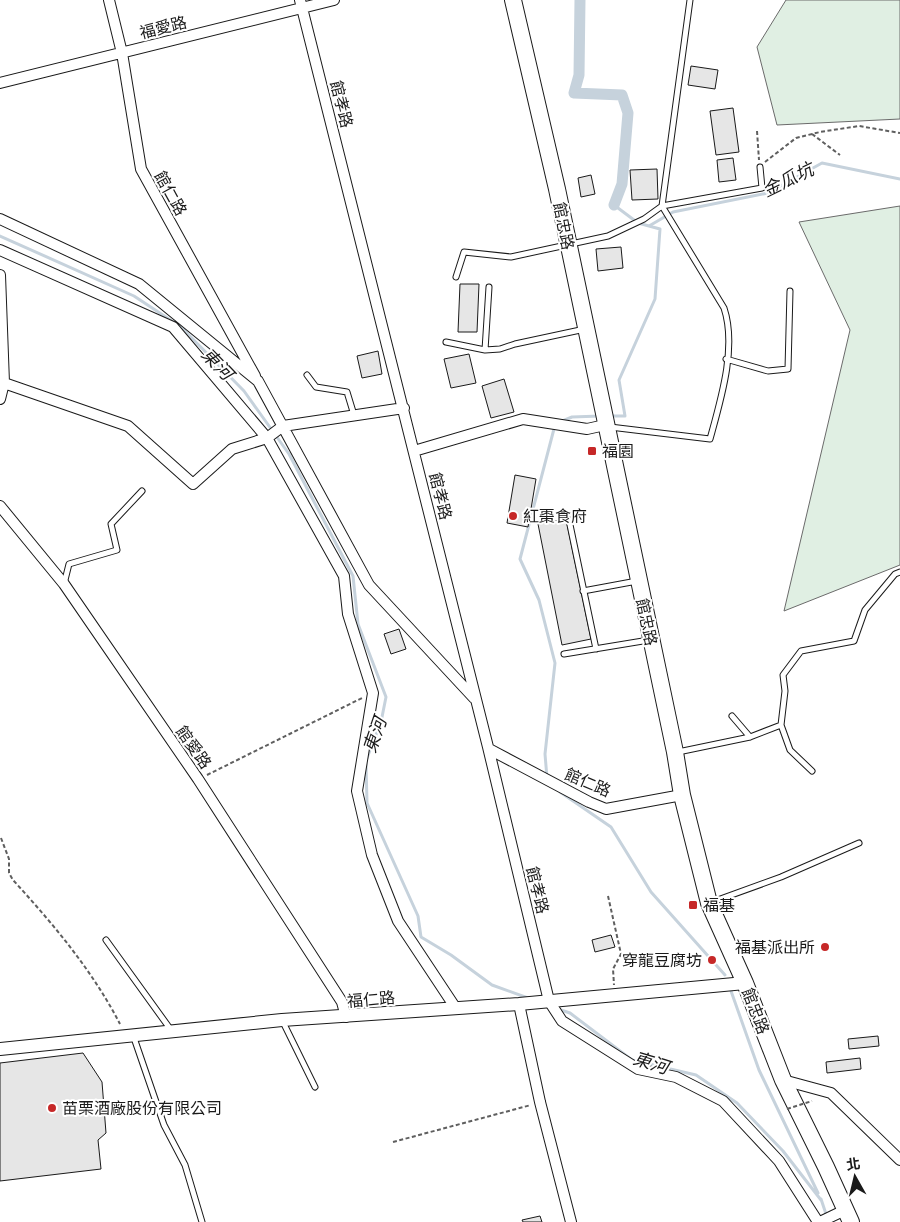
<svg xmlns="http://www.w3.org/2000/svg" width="900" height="1222" viewBox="0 0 900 1222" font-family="'PT Sans','Noto Sans TC',sans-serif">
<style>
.green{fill:#e0efe3;stroke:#6a6a6a}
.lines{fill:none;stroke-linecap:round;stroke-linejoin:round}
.stream{stroke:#c6d2dc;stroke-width:3}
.canal{stroke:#c6d2dc;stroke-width:11}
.building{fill:#e6e6e6;stroke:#1a1a1a}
.service-casing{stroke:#1a1a1a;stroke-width:7}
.minor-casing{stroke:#1a1a1a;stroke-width:12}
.tertiary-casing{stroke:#1a1a1a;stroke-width:14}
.primary-casing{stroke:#1a1a1a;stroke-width:18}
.path{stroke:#5f5f5f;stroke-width:2;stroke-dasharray:4 2.5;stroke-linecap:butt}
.service{stroke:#fff;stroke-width:5}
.minor{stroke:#fff;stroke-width:10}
.tertiary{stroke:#fff;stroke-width:12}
.primary{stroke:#fff;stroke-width:16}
.path-bridge{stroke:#5f5f5f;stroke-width:2;stroke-dasharray:4 2.5;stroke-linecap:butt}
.poi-dot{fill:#c62828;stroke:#fff;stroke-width:2}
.labels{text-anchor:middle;stroke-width:4;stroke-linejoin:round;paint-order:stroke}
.street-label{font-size:16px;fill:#1a1a1a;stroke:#fff}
.poi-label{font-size:16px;fill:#1a1a1a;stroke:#fff;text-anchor:start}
.water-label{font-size:18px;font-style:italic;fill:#1a1a1a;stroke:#fff}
</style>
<rect width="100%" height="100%" fill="#fff"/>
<path class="green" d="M 786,0 L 900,0 L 900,119 L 777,125 L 757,47 Z
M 900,206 L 900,565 L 784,611 L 850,330 L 799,222 Z"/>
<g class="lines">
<path class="stream" d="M 649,226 L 673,212 L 768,193 L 822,163 L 900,179
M 0,236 L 134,296 L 181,327 L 244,391 L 289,454 L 353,576 L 358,624 L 386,697 L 381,722 L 367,758
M 609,416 L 625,416 L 619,380 L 655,299 L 660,229 L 638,223 L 614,205
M 560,422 L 572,417 L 600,416
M 366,764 L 367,803 L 418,916 L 421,937 L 451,955 L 492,985 L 528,998
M 547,778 L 545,754 L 555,663 L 539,600 L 520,559 L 555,425
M 560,792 L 611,827 L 651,892 L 725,975
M 731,991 L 759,1070 L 818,1193
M 558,1009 L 570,1013 L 632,1060 L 696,1075 L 737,1103 L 783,1151 L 821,1200
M 821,1199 L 827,1217"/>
<path class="canal" d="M 580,0 L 579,75 L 574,93 L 622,95 L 628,113 L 622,184 L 614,205"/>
</g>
<path class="building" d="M 691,66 L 718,70 L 715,89 L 688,85 Z
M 733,108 L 739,152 L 716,155 L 710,111 Z
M 733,158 L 736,180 L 719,182 L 717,160 Z
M 657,169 L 658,199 L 632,200 L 630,170 Z
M 591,175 L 595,194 L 581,197 L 578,178 Z
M 621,247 L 623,268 L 598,271 L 596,249 Z
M 460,284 L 479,284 L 477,332 L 458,332 Z
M 378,351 L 382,374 L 362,378 L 357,356 Z
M 469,354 L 476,383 L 451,388 L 444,359 Z
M 504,379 L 514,412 L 491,418 L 482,386 Z
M 515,475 L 536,479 L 528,527 L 507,523 Z
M 566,519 L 591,639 L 562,645 L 538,524 Z
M 399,629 L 406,649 L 391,654 L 384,634 Z
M 611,935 L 615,947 L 595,952 L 592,940 Z
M 878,1036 L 879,1046 L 849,1049 L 848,1039 Z
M 83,1053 L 102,1082 L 106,1133 L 98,1140 L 101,1169 L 0,1181 L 0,1063 Z
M 860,1058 L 861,1069 L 827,1073 L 826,1062 Z
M 540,1216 L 542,1222 L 523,1222 L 522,1220 Z"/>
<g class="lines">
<g class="service-casing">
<path id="service" d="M 456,277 L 464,252 L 511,257 L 608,236 L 644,219 L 662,206 L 762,188 L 760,167
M 446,342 L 485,350 L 500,349 L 515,344 L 585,329
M 485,350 L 489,287
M 726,359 L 768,371 L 788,369 L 790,291
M 307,375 L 316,387 L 347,392 L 354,415
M 610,427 L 710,439 C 721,399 737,347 724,308 L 662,206 L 690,0
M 569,520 L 596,649
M 64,584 L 69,564 L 117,550 L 111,524 L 142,491
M 583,591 L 637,581
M 564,654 L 649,640
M 732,716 L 750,737
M 678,752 L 750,737 L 781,725
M 812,771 L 790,750 L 781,725 L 785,691 L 783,675 L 801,651 L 854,641 L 865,610 L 895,574 L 900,572
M 712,902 L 781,877 L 859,843
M 106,940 L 171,1030
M 282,1020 L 315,1087
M 133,1035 L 164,1125 L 185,1165 L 202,1222"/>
</g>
<g class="minor-casing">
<path id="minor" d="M 109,0 L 122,53 L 141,169 L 255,376
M 300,0 L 488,747 L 549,1001 L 562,1021 L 638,1069 L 676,1077 L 723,1101 L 779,1161 L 818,1222
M 0,83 L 334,0
M 0,219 L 139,284 L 258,381 L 369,585 L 474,698
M 0,250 L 173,327 L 267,438 L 344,576 L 348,614 L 373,693 L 357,791 L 372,855 L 398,921 L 455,1007
M 0,275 L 4,383 L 0,399
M 4,383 L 128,426 L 193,484 L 232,449 L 267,438 L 283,426 L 404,408
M 414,451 L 523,419 L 587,429 L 605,425
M 0,506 L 64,584 L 198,779 L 342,1002 L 346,1017
M 489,749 L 589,802 L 606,809 L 682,795
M 519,1004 L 540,1102 L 571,1222
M 783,1080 L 831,1093 L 900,1160
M 820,1222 L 845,1210"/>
</g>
<g class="tertiary-casing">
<path id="tertiary" d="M 0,1049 L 282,1020 L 519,1004 L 745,983"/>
</g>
<g class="primary-casing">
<path id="primary" d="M 513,0 L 557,189 L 675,752 L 682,795 L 709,903 L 745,983 L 783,1080 L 826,1167 L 851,1222"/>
</g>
<path class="path" d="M 757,131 L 759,160
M 812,134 L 840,155
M 765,162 L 796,138 L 820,132 L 859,126 L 900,133
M 207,775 L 362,698
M 1,838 L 9,859 L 9,873 L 13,880 C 54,925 92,970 120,1024
M 608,896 L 621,954 L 613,969 L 614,985
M 393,1142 L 531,1105"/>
<use href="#service" class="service"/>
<use href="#minor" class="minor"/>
<use href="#tertiary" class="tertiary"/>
<use href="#primary" class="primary"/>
<path class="path-bridge" d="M 787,1109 L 812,1101"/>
</g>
<g class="poi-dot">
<rect x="587" y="446" width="10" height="10" rx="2.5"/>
<circle cx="513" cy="516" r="5"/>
<rect x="688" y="900" width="10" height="10" rx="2.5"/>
<circle cx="825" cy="947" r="5"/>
<circle cx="712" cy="960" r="5"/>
<circle cx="52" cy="1108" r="5"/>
</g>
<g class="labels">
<g class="street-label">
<text transform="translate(163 27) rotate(-14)" y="6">福愛路</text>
<text transform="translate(342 104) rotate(76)" y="6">館孝路</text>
<text transform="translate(171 193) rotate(61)" y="6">館仁路</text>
<text transform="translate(564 226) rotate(79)" y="6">館忠路</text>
<text transform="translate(441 496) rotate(76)" y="6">館孝路</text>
<text transform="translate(647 622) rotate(78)" y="6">館忠路</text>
<text transform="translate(194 747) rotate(55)" y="6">館愛路</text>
<text transform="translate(588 782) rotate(23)" y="6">館仁路</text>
<text transform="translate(538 890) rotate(76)" y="6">館孝路</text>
<text transform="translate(371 999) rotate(-5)" y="6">福仁路</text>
<text transform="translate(756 1011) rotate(69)" y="6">館忠路</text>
</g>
<g class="poi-label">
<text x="602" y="457">福園</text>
<text x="523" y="522">紅棗食府</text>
<text x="703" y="911">福基</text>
<text x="815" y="953" text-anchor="end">福基派出所</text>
<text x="702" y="966" text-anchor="end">穿龍豆腐坊</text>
<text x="62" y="1114">苗栗酒廠股份有限公司</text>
</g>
<g class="water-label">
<text transform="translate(788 180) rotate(-26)" y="6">金瓜坑</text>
<text transform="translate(217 364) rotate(46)" y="6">東河</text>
<text transform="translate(375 735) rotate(-71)" y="6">東河</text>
<text transform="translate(651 1063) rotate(17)" y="6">東河</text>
</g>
</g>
<g transform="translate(855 1177) rotate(352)" stroke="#ffffff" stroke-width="4" paint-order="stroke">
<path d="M0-4L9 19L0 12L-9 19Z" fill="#1a1a1a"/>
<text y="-8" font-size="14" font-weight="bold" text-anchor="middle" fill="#1a1a1a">北</text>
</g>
</svg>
